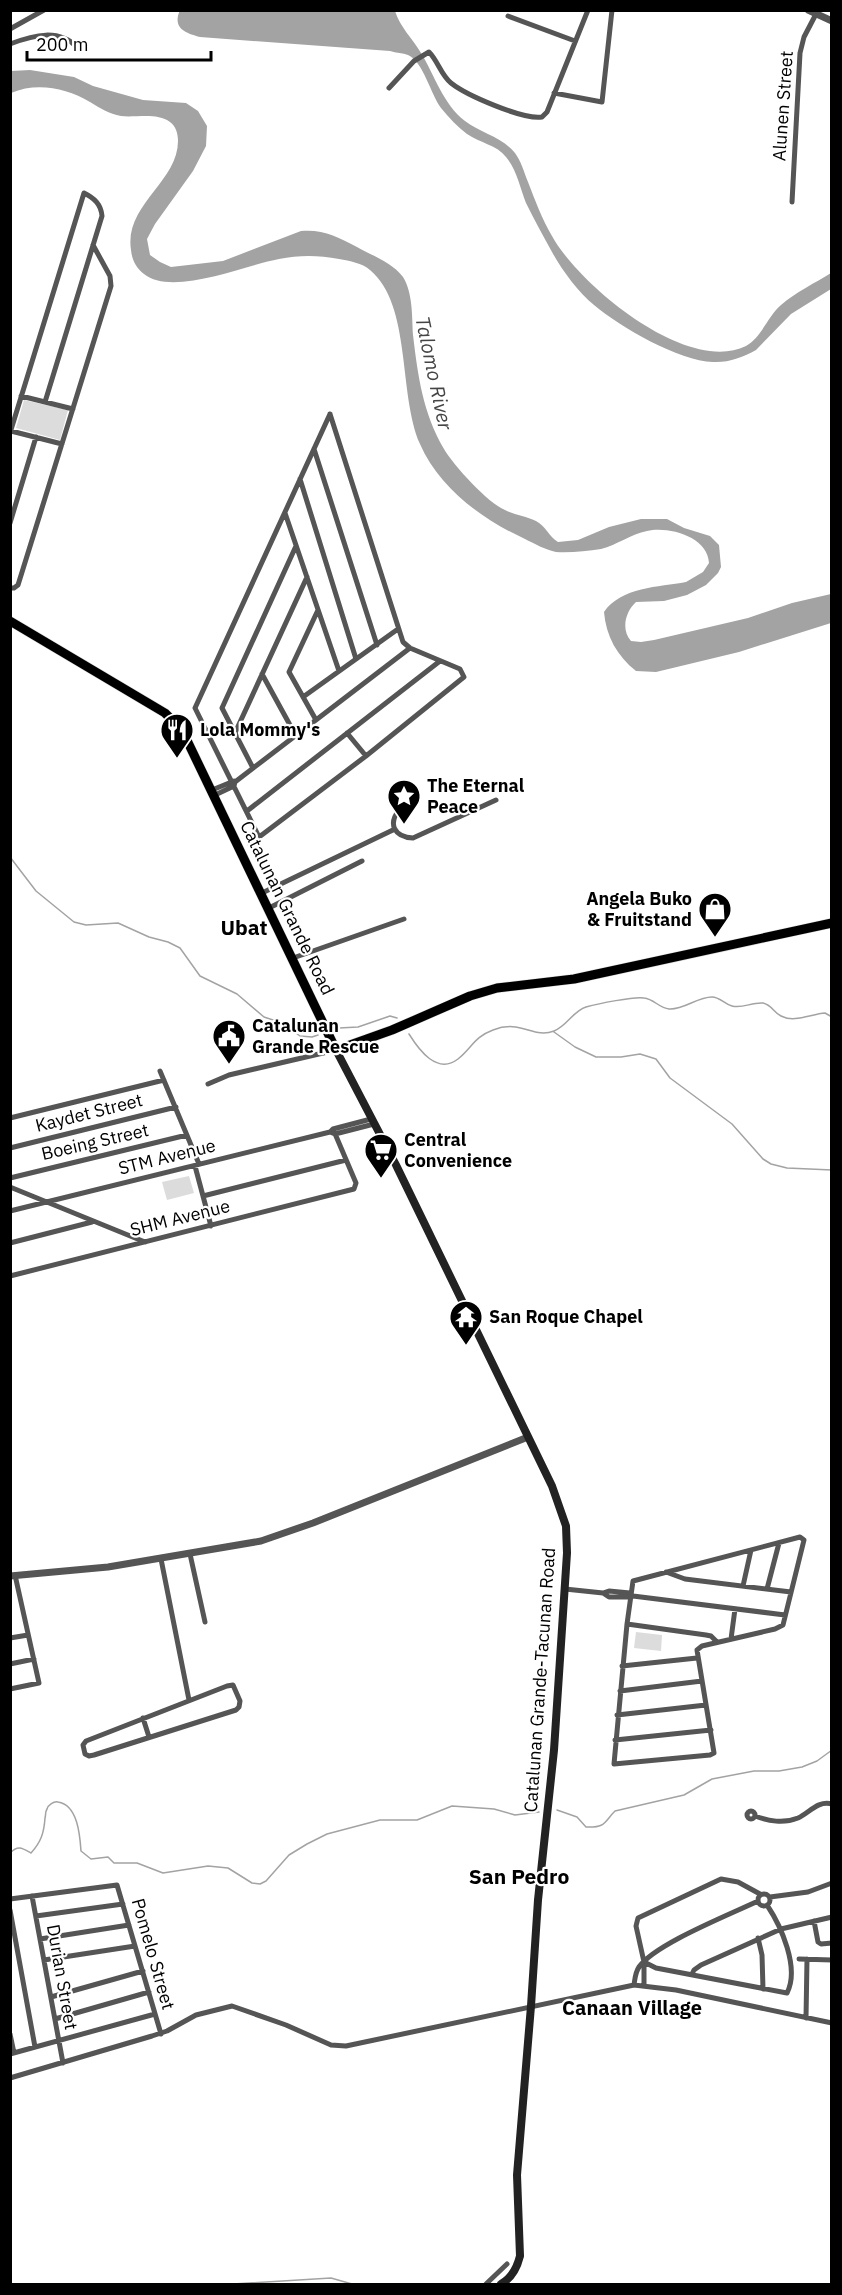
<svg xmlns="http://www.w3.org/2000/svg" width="842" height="2295" viewBox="0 0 842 2295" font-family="'IBM Plex Sans',sans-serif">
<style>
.green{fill:#dcdcdc}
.water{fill:#a3a3a3}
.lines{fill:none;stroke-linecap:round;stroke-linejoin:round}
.stream{stroke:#a3a3a3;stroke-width:1.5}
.primary-casing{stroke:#dbdbdb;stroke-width:10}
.minor{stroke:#555;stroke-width:5}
.tertiary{stroke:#555;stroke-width:7}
.secondary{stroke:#222;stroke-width:8}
.primary{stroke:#000;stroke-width:9}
.labels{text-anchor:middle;stroke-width:4.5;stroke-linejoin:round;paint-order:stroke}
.street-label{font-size:18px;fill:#000;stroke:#fff}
.poi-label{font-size:18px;font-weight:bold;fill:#000;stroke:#fff;text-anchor:start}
.water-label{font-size:20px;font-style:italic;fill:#444;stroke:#fff}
.neighbourhood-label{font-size:20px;font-weight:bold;fill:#000;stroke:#fff}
.quarter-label{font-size:21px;font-weight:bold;fill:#000;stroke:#fff}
</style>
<rect width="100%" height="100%" fill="#fff"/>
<path class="green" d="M 24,400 L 68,410 L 60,440 L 16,428 Z
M 189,1176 L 194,1193 L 167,1200 L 162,1182 Z
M 636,1632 L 662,1635 L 661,1651 L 634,1648 Z"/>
<path class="water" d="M 180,10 L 395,11 C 400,27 412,38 421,53 C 435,76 443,104 465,121 C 481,133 502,137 515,153 C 521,161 524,172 528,182 C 535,200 542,219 552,236 C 579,285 687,375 746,346 C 761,338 768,316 781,305 C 796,292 815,283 831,273 L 831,289 L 791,314 L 756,350 C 743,357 728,363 713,362 C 679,361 620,327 594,305 C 578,292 562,270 552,252 C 543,236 534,219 526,203 C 520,188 517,170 506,157 C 497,145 480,143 467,134 C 458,127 449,118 441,108 C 431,95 423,61 408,55 C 403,53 396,53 390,51 L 200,37 C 185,33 172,28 180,10 Z
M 30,70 L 74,77 L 93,86 L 143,100 L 186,103 L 198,111 L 207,126 L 206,146 L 193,171 L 155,224 L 147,239 L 150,255 L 160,262 L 171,267 L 223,261 L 301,231 C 323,229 338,237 357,247 C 371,255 393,263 403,277 C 413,293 412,317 413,335 C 418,377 423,413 444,449 C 454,466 488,503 505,510 C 515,515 526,516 536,521 C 546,526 549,537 558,542 L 578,540 L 609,527 L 641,519 L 667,519 L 684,528 L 710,536 L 719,545 L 721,567 L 718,573 L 706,585 L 687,595 L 664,601 L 636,602 C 625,612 621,630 631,641 L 641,642 L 654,640 L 748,618 L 792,603 L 831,594 L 831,623 L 739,652 L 656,672 L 636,671 C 617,656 606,636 604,612 C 621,587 659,587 686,582 L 703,572 L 709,563 C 708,537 669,526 647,531 C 631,534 617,545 601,549 C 587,551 570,553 556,552 C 546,550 535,544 525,539 C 483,520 439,488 420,444 C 398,394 412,305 370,270 C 362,263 350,261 339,259 C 318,255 299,255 279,259 C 246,265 172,297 144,274 C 136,268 132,260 131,250 C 124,205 178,182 178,141 C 178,134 176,126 170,122 C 157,112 135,118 121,116 C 109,114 100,108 90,102 C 66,88 37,82 11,93 L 11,71 Z"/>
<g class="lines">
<path class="stream" d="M 10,857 L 36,891 L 74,922 L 86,925 L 118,923 L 149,937 L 168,942 L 180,948 L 200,976 L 237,994 L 264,1017 L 282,1023 L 300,1036 L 312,1037 L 318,1035
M 339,1028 L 358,1027 L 390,1016 L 397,1018
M 554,1032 L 575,1047 L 596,1057 L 621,1057 L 640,1054 L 656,1059 L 670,1078 L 732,1124 L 763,1159 L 771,1164 L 787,1168 L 832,1170
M 409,1034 C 419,1050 437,1075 458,1059 C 472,1048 474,1037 493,1030 C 521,1019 533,1039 554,1031 C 567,1026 573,1011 586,1007 C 597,1004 635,996 644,998 C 654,999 659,1008 669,1009 C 684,1010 697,997 712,997 C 720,997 724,1004 732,1006 C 742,1009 752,1002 763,1003 C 772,1005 773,1012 781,1016 C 794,1023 811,1014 825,1013 L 832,1017
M 557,1810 L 577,1817 L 586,1827 C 606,1828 604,1822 615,1811 L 684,1795 L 712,1779 L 754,1771 L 779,1771 L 802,1767 L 817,1761 L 832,1750
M 10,1853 C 18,1845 22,1848 31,1853 C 41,1842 44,1833 45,1818 C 46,1815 45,1812 47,1809 C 48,1805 54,1801 58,1802 C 78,1805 80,1836 81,1851 L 91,1859 L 108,1857 L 114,1863 L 137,1863 L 163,1873 L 208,1866 L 228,1868 L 252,1883 L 260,1884 L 266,1881 L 289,1855 L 307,1844 L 327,1834 L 380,1820 L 417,1820 L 452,1806 L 494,1809 L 515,1815 L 539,1812
M 233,2284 L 331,2278 L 352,2284"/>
<g class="primary-casing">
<path id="primary" d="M 10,621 L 165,713 L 182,730 L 336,1050 L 392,1030 L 470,996 L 497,988 L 574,979 L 832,923"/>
</g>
<path class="minor" d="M 508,16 L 575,41
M 10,29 L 44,10
M 10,44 C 34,35 59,28 78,48
M 389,88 L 414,61 L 429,52 C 438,61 441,75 451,83 C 466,95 523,120 542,117 L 547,112 L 588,10
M 554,93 L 602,102 L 612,10
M 792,202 L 800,53 L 804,37 L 816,14
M 21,396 L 73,409
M 11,431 L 62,444
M 10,433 L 84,193 C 94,198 101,204 102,216 L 45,402
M 314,449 L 377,645
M 300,479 L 356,659
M 285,513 L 339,671
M 10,523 L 36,437
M 10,588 L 14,588 L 18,585 L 111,286 L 110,276 L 93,245
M 262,674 L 296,736
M 303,697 L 398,629
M 316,720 L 289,672 L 318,610
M 235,733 L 307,577
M 347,733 L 366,756
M 253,768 L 222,708 L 296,546
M 212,790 L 234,781
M 215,795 L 234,786 L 235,782 L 410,648
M 399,810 C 388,824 394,837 413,838 L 496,800
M 247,811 L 440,661
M 259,837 L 195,708 L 330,414
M 250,844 L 366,756 L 464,677 L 460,669 L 410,648 L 403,642 L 330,414
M 262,893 L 395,829
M 269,908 L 362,861
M 293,958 L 404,919
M 160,1071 L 199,1164
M 208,1084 L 229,1075 L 336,1050
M 10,1118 L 164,1080
M 331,1131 L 333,1129 L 371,1119
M 10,1148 L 176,1107
M 195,1166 L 211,1226
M 10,1178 L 187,1135
M 10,1187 L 145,1242
M 203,1196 L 346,1160
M 10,1211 L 330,1132 L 335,1134 L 374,1124
M 10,1243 L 92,1222
M 10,1276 L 354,1189 L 356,1183 L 333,1129
M 800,1537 L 804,1540 L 783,1625 L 775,1629 L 702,1646 L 697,1650 L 714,1753 L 710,1755 L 614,1764 L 627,1624 L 633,1581 Z
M 190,1554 L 205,1622
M 161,1559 L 189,1700
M 666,1572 L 685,1579 L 791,1592
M 743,1586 L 751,1550
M 565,1589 L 603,1593 L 609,1597 L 631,1597
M 767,1589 L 779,1543
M 603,1593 L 609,1591 L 630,1593 L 633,1596 L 785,1615
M 627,1624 L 706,1635 L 711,1636 L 717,1642
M 10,1638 L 28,1635
M 731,1639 L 735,1609
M 10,1664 L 34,1659
M 622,1666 L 697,1658
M 233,1685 L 240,1701 L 239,1707 L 236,1710 L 94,1755 L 89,1756 L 85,1754 L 83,1745 L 86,1741 L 227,1686 Z
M 10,1689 L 39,1683 L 15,1575
M 620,1691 L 702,1681
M 617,1715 L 706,1705
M 143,1718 L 149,1737
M 615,1740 L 711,1730
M747 1815a4 4 0 1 1 8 0a4 4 0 1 1-8 0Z
M 755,1816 C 769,1821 783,1824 798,1818 C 809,1813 818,1800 832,1804
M758 1900a6 6 0 1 1 12 0a6 6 0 1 1-12 0Z
M 32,1896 L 63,2063
M 770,1897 L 808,1892 L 832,1883
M 10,1899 L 117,1885 L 161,2034
M 10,1910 L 35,2047
M 36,1916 L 123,1904
M 814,1921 L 818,1942 L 821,1944 L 832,1943
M 758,1938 L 762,1955 L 763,1989
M 40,1939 L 129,1925
M 799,1959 L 832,1960
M 44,1960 L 135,1946
M 644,1962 L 656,1968 L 787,1993 C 800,1968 781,1926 767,1905
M 692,1974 L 694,1970 L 701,1965 L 781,1929 L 832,1917
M 634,1985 C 635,1979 635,1973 639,1967 C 655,1944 729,1915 758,1901
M 644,1986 L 644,1962 L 636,1926 L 638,1918 L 721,1879 L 738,1882 L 760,1894
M 51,1997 L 143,1971
M 806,2018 L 807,1959
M 55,2019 L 149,1992
M 10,2034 L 14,2053
M 10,2054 L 155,2014
M 10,2078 L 152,2036 L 167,2031 L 196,2015 L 232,2006 L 286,2025 L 331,2045 L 346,2046 L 634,1985 L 676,1990 L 832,2023
M 486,2284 L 507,2264"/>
<path class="tertiary" d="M 808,10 L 832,21
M 10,1576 L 108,1567 L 261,1541 L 313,1523 L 528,1437"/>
<path class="secondary" d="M 336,1050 L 396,1165 L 552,1486 L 566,1526 L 567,1553 L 554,1750 L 538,1900 L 531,2006 L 517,2175 L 520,2256 C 517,2268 512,2278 501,2284"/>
<use href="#primary" class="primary"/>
</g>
<defs>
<g id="restaurant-pin" transform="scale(1.725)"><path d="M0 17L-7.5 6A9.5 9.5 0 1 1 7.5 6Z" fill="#000" stroke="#fff"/><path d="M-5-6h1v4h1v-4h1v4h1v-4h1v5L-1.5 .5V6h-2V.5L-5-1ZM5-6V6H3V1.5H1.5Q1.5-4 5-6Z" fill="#fff"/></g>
<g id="sight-pin" transform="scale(1.725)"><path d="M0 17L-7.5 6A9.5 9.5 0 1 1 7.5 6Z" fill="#000" stroke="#fff"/><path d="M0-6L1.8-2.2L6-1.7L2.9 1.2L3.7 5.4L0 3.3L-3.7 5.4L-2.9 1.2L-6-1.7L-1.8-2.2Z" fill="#fff"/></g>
<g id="shop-pin" transform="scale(1.725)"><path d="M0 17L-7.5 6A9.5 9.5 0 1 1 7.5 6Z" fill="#000" stroke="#fff"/><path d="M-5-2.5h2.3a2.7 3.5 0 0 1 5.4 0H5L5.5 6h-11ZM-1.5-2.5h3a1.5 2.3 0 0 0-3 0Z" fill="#fff"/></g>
<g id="civic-pin" transform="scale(1.725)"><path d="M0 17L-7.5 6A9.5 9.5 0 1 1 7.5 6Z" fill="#000" stroke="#fff"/><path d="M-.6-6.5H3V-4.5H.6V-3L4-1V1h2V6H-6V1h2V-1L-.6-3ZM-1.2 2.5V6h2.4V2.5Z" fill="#fff"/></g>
<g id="supermarket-pin" transform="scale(1.725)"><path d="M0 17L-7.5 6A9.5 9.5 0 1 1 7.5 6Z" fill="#000" stroke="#fff"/><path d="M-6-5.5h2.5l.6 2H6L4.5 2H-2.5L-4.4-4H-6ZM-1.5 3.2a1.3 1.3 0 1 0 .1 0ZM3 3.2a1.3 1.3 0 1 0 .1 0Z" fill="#fff"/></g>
<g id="temple-pin" transform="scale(1.725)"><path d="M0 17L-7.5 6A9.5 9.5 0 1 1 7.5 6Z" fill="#000" stroke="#fff"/><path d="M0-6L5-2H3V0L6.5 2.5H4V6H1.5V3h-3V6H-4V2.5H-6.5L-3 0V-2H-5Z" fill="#fff"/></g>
</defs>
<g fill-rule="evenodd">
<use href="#restaurant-pin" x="177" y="730"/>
<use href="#sight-pin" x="404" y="796"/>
<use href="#shop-pin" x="715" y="909"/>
<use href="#civic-pin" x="229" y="1036"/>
<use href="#supermarket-pin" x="381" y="1150"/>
<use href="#temple-pin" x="466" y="1317"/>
</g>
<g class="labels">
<g class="street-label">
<text transform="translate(783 106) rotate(-86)" y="6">Alunen Street</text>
<text transform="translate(287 908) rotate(64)" y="6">Catalunan Grande Road</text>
<text transform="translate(89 1113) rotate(-14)" y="6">Kaydet Street</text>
<text transform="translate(95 1142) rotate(-13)" y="6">Boeing Street</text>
<text transform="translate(167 1157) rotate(-14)" y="6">STM Avenue</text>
<text transform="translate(180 1218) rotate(-14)" y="6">SHM Avenue</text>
<text transform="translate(540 1680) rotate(-86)" y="6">Catalunan Grande-Tacunan Road</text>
<text transform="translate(153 1954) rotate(74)" y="6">Pomelo Street</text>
<text transform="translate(62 1977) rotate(80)" y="6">Durian Street</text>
</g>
<g class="poi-label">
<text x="200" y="736">Lola Mommy's</text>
<text x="427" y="792">The Eternal<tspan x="427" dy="21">Peace</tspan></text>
<text x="692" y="905" text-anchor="end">Angela Buko<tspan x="692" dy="21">&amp; Fruitstand</tspan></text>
<text x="252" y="1032">Catalunan<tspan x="252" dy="21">Grande Rescue</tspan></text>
<text x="404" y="1146">Central<tspan x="404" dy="21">Convenience</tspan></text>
<text x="489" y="1323">San Roque Chapel</text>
</g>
<g class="water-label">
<text transform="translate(434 373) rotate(78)" y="7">Talomo River</text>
</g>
<g class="neighbourhood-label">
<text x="632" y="2015">Canaan Village</text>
</g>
<g class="quarter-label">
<text x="244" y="935">Ubat</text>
<text x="519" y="1884">San Pedro</text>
</g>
</g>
<rect width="842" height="2295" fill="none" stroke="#000000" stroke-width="24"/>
<path d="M27 51v9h184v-9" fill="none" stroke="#000000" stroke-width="3"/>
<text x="36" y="51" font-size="18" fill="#000000" stroke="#ffffff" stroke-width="4.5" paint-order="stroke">200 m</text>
</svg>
